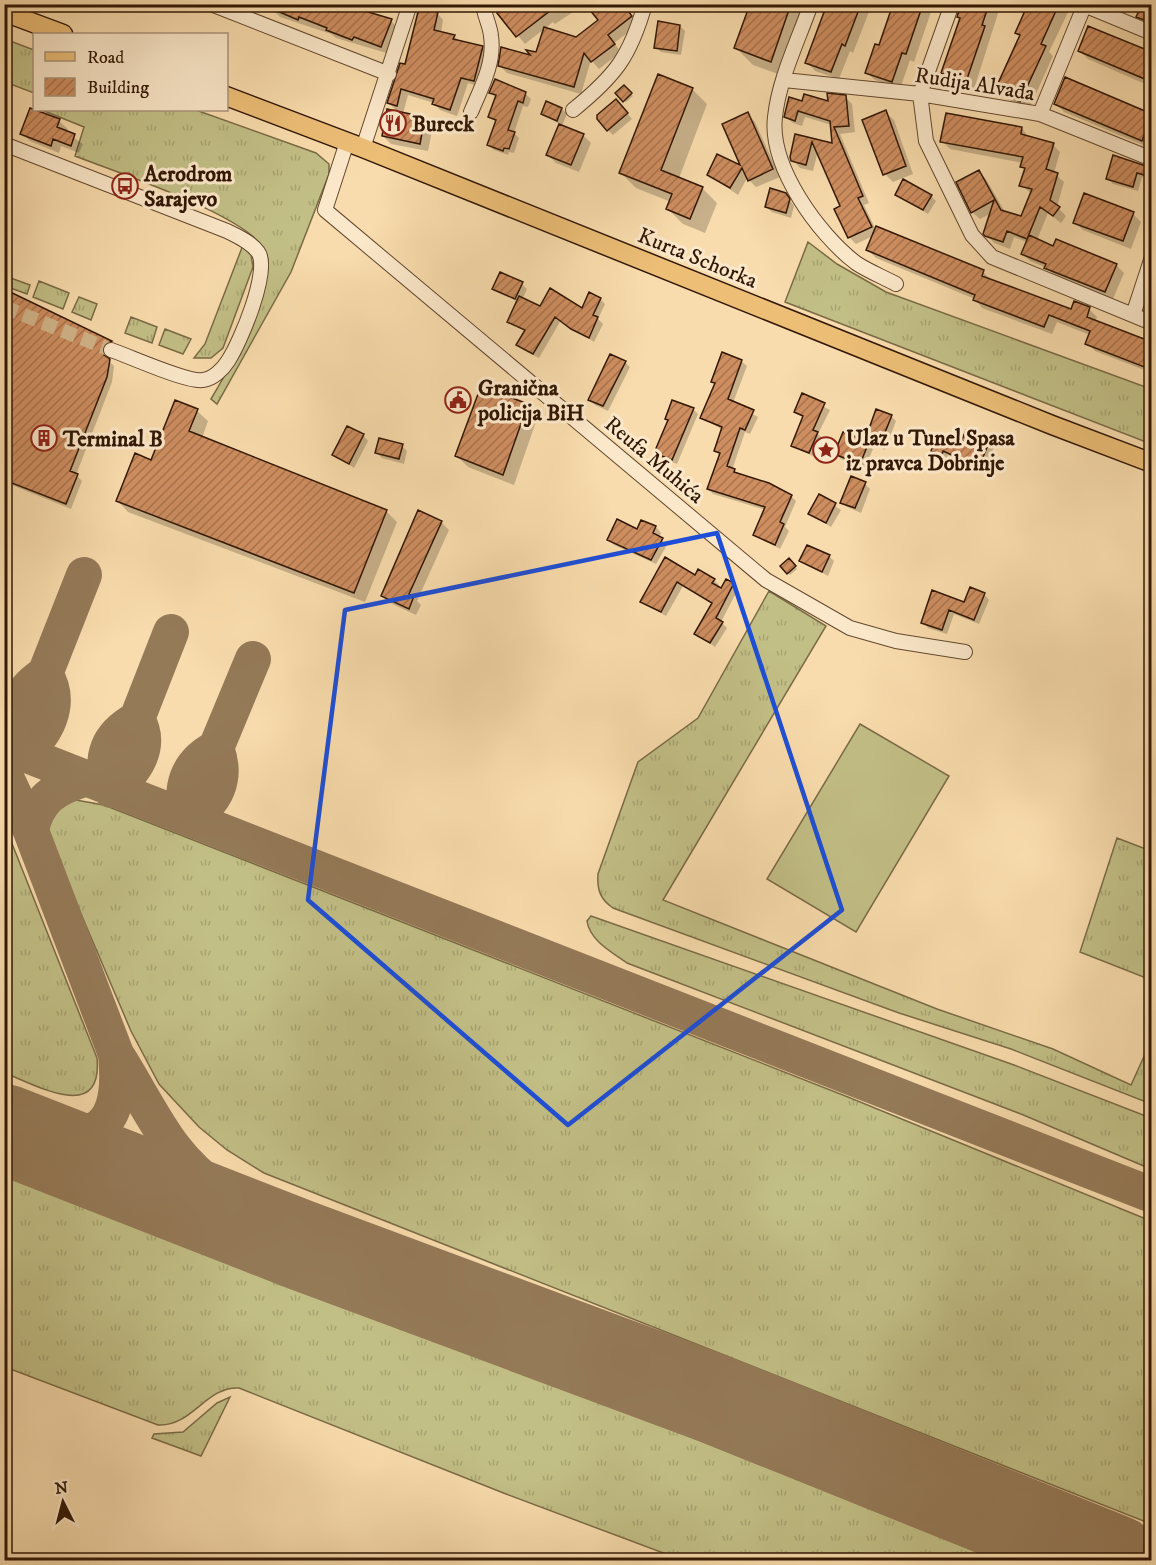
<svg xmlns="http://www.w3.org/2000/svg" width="1156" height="1565" viewBox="0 0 1156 1565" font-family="'IM FELL DW Pica',serif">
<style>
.grass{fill:url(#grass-tufts);stroke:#7a6b45;stroke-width:1.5}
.pitch{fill:#c2bf86;stroke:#7a6b45;stroke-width:1.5}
.shadow{fill:#0003}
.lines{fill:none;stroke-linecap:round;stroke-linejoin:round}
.taxiway{stroke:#957a58;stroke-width:36}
.runway{stroke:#957a58;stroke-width:90}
.building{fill:url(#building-hatch);stroke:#311704;stroke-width:1.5}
.minor-tunnel{stroke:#d1b58b;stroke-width:14;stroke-dasharray:14 7;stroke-linecap:butt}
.minor-casing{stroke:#63482e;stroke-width:16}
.major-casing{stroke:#311704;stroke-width:21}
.minor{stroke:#fbe8ca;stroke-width:14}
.major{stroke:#ecbe76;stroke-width:18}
.marked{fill:none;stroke:#1d4ed8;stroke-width:4.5;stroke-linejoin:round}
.labels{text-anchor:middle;stroke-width:6;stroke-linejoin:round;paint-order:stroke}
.street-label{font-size:22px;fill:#311704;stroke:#fbe8ca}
.poi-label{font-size:22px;font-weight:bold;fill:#311704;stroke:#fbe8ca;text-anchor:start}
</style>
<defs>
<pattern id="grass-tufts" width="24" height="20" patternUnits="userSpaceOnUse" patternTransform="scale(1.5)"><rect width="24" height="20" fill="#c2bf86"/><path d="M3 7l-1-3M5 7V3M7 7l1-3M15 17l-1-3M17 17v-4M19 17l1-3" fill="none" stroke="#a7a372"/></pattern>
<pattern id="building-hatch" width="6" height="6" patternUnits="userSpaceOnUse" patternTransform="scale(1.5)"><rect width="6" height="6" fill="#ce8e60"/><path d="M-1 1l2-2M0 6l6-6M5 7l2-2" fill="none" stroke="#a8734d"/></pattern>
</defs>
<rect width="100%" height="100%" fill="#f9dcad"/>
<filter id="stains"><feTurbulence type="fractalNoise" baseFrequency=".00333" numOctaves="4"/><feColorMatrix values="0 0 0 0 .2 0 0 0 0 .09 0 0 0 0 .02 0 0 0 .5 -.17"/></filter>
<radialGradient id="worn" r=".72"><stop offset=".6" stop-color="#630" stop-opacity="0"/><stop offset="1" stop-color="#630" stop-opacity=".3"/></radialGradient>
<path class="grass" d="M 5,39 L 34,50 L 34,93 L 5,82 Z
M 42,110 L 196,110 L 316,153 L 329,164 L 329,174 L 291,272 L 217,404 L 211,399 C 229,369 275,289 267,255 C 258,218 112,171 75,156 L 84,127 Z
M 808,242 L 837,264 L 886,292 L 1151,389 L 1151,444 L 785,302 Z
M 243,245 L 251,255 L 253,267 L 223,348 L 211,358 L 194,358 L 205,344 Z
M 5,276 L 30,285 L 27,294 L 5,286 Z
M 39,281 L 69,293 L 63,309 L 33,297 Z
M 79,297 L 97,304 L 91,320 L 72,312 Z
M 131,317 L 157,327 L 152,343 L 125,333 Z
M 165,329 L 191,339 L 183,354 L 159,345 Z
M 769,591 L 826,626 L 663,900 L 937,1009 L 1053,1049 L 1131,1085 L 1151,1041 L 1151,1104 L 1011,1049 L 899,1013 L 613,908 C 600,899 597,890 598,874 L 638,762 L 698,718 Z
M 70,799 L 104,805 L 848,1097 L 1151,1221 L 1151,1524 L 264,1173 L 227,1150 L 199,1127 L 159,1084 L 131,1031 L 49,839 C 48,819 51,808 70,799 Z
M 5,826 L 97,1058 C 103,1124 36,1085 5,1073 Z
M 1117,838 L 1151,851 L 1151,980 L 1080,952 Z
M 591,916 L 1014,1065 L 1151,1118 L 1151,1169 L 1021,1114 L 627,963 C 612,952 590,941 587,921 Z
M 4,1167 L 1004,1560 L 682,1560 L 506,1494 L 239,1388 C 206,1386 192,1427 158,1425 L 5,1367 Z
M 230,1397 L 201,1456 L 152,1438 L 154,1434 L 183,1432 L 217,1403 Z"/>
<path class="pitch" d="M 860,724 L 949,776 L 856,932 L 767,879 Z"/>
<path class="shadow" d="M 256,4 L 340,4 L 391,21 L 399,29 L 390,54 L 336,38 L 331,34 L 280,17 L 275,12 Z
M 512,4 L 585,4 L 555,24 L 553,22 L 525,44 L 499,13 Z
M 623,4 L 638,25 L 614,43 L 621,52 L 599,69 L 591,60 L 581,94 L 507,73 L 500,66 L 534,58 L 537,54 L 576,39 Z
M 752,4 L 814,4 L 787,77 L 753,65 L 736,48 Z
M 829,4 L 872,4 L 853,53 L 850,51 L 839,79 L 815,71 L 807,62 Z
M 893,4 L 933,6 L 914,62 L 910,60 L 900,89 L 875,80 L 866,72 L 880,47 Z
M 964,4 L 1001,4 L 974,89 L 951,81 L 943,73 Z
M 1030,4 L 1072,4 L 1049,52 L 1053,56 L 1029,109 L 1005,98 L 997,90 L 1021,36 Z
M 1152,4 L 1152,27 L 1138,16 Z
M 437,13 L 443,20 L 441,33 L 454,36 L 460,42 L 482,47 L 489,54 L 481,87 L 468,83 L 457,116 L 440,110 L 434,103 L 408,95 L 403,114 L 425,118 L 433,126 L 428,151 L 391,144 L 383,136 L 399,113 L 389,103 Z
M 680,26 L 685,31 L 681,55 L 661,52 L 655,47 Z
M 1079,50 L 1152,55 L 1152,87 L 1088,59 Z
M 624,87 L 633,96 L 626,102 L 618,93 Z
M 692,89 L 707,104 L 679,178 L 702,188 L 717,203 L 705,233 L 683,224 L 668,209 L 671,202 L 636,188 L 621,173 Z
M 491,92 L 525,93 L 531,99 L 528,107 L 523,106 L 514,133 L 519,138 L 514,153 L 509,152 L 508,155 L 494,150 L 489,145 L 497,123 L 490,117 L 496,98 Z
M 845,97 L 852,104 L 855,132 L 840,134 L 869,203 L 864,205 L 876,230 L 983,272 L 991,280 L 1072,311 L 1089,309 L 1097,317 L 1095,322 L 1152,343 L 1152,373 L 1095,351 L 1087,343 L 1090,335 L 1057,322 L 1052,334 L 982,308 L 975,299 L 876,258 L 868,250 L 873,236 L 856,244 L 849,237 L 842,207 L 818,151 L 813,171 L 800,168 L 793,160 L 796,135 L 834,144 L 832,125 L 805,117 L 802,126 L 793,123 L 786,117 L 803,103 L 829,103 Z
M 1056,104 L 1152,115 L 1150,148 L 1064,112 Z
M 621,106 L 632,119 L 613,135 L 608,130 Z
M 562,109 L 567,114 L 562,126 L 583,135 L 591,143 L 579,172 L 556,163 L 548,155 L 561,125 L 542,114 Z
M 885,112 L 894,120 L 913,174 L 893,182 L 885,174 Z
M 747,114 L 755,122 L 780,177 L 756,187 L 747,178 L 738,195 L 709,175 L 743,168 Z
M 59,121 L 68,129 L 66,132 L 83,144 L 79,153 L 61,146 L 59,153 L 30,141 L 22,133 Z
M 1022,128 L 1029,138 L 1053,145 L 1060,152 L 1054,173 L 1064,182 L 1057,207 L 1066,216 L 1061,223 L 1048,213 L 1037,240 L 1116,265 L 1124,273 L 1113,299 L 1054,275 L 1047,268 L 1030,261 L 1022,253 L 1027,242 L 1014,237 L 1010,249 L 994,243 L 985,233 L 992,213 L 980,219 L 972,212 L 979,171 L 986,179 L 1005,212 L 1022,218 L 1032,194 L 1021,185 L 1026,170 L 1022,167 L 1023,163 L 950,149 L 942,141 Z
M 1146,168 L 1151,173 L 1149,179 L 1142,177 L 1138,191 L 1113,184 L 1107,178 Z
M 786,194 L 794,206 L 791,218 L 772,212 L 766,207 Z
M 897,195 L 931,196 L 936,201 L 928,214 Z
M 1133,214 L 1141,222 L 1131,249 L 1083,230 L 1075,222 Z
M 522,284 L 527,289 L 522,300 L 541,308 L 582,311 L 600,299 L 605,304 L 598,319 L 603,324 L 594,342 L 561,320 L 539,358 L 523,350 L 518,345 L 526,332 L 509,322 L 518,302 L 494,288 Z
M 4,291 L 116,347 L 107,353 L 108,360 L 114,366 L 112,382 L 76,475 L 82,481 L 71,509 L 4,482 Z
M 741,361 L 747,366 L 733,403 L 758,417 L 750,434 L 745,432 L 732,470 L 739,476 L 791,496 L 796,501 L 785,527 L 789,531 L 780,549 L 754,535 L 766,510 L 713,494 L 708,489 L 720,456 L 716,451 L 723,430 L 702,418 L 716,384 L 713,382 Z
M 625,362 L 630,367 L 608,411 L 595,405 L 590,400 Z
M 803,395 L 830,410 L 818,434 L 822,438 L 814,457 L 792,445 L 804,418 L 795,411 Z
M 527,405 L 538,416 L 514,485 L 468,467 L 457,456 Z
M 693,409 L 698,414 L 677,464 L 661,458 L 656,452 L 669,421 L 667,419 Z
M 197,411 L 208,421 L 202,438 L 386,511 L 397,522 L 365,602 L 128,512 L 118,501 Z
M 891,416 L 896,421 L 885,450 L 872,444 L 866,439 Z
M 363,435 L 368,441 L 354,468 L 334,455 Z
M 989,442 L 994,447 L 984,471 L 948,455 L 947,459 L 938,456 L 932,451 Z
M 868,444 L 873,449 L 865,468 L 841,459 L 836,454 Z
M 402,446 L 407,451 L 404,464 L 382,458 L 377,453 Z
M 865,484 L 870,489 L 861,513 L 847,507 L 842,502 Z
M 819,496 L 841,510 L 831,527 L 810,514 Z
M 419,512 L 442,523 L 449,530 L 417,601 L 421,605 L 416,615 L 390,603 L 382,595 Z
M 642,522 L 656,527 L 661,533 L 659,538 L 667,545 L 656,564 L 614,545 L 609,540 L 638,531 Z
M 829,556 L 834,561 L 828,576 L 801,561 Z
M 666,560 L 695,577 L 714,580 L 719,585 L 717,587 L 722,590 L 733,584 L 738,589 L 721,622 L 727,628 L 715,647 L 696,633 L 713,604 L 683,586 L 666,616 L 642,602 Z
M 789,560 L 797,569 L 790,575 L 782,567 Z
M 933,592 L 965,604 L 984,594 L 989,600 L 979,624 L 954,614 L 947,634 L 928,628 L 923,622 Z"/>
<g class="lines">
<path class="taxiway" d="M 45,674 C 63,703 47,736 21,753 C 8,720 15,693 45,674 Z
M 45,674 L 84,575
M 137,719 C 153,747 135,773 111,790 C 98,757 108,735 137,719 Z
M 137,719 L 171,632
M 4,746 L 1152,1195
M 216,748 C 228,779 216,802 189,819 C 178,789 187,763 216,748 Z
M 216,748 L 253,659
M 4,773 L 31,831
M 84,779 C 55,788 37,799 31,831 L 116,1054
M 11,1131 C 84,1141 125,1144 116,1054 C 136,1085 152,1119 174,1148 C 205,1189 255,1216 298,1244"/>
<path class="runway" d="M 4,1129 L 298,1244 L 712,1398 L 1115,1560"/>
</g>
<path class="building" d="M 261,4 L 341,4 L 392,19 L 381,47 L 354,37 L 352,40 L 326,30 L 327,28 L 299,17 L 298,20 Z
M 508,4 L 559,4 L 516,37 L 497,13 Z
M 585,4 L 623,4 L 632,16 L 608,35 L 615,44 L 591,62 L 584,53 L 574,87 L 498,66 L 501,47 L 530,55 L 526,50 L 536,52 L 544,27 L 576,37 L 598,20 Z
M 750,4 L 791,4 L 771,62 L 734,48 Z
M 827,4 L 861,4 L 845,46 L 842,44 L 831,72 L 805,63 Z
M 893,4 L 923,4 L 906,54 L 902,53 L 892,82 L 865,73 L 875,44 L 879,45 Z
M 961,4 L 989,4 L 982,25 L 985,26 L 966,82 L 941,73 L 960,18 L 957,17 Z
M 1028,4 L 1059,4 L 1041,44 L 1046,46 L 1020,102 L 995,90 L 1020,35 L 1015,33 Z
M 1142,4 L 1152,4 L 1152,23 L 1136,17 Z
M 419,8 L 438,12 L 434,30 L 455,35 L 453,39 L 483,46 L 474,81 L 461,78 L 450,110 L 432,104 L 434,99 L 401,89 L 397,106 L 387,103 L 400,63 L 405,64 Z
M 658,21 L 680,25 L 677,51 L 654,48 Z
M 1088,26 L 1152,52 L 1152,82 L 1078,51 Z
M 658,74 L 693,88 L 661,170 L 703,187 L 690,219 L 666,209 L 672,194 L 619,173 Z
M 1065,77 L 1152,114 L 1142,141 L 1054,104 Z
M 495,79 L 526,92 L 523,103 L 518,101 L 508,130 L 515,132 L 509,149 L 504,148 L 503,151 L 487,145 L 496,120 L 488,117 L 496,95 L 489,93 Z
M 624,85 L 632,93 L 623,102 L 615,93 Z
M 827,93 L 846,95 L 849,126 L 834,127 L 863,196 L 858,198 L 872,227 L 848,238 L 834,209 L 840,206 L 812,142 L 806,165 L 791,161 L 790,157 L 795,134 L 832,143 L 830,121 L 798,111 L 795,121 L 784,117 L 789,97 L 802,101 L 804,94 L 828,101 Z
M 616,99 L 628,113 L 607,131 L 597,119 L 597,115 Z
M 546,101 L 562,108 L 557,121 L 541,114 Z
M 30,108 L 60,119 L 57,127 L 75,134 L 71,146 L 53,139 L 51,146 L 20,134 Z
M 387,109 L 425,117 L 420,144 L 382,136 Z
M 886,110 L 906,166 L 883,175 L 862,120 Z
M 748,112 L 773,169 L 748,181 L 742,168 L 730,188 L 707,175 L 717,154 L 740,165 L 722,124 Z
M 946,113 L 1022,127 L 1021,134 L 1054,143 L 1046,169 L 1058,173 L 1050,200 L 1060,207 L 1053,216 L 1040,207 L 1027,239 L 1007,231 L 1003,242 L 985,236 L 983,234 L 994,200 L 971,213 L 956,182 L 979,170 L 1001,210 L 1021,216 L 1032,189 L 1019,186 L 1025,168 L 1020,167 L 1023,157 L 940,142 Z
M 559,124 L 584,134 L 571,165 L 546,155 Z
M 1113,155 L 1146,166 L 1144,175 L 1137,173 L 1133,187 L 1106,179 Z
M 903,179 L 932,195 L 923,210 L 895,195 Z
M 770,188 L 786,193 L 790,199 L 786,213 L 765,207 Z
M 1084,193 L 1134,212 L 1123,241 L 1073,223 Z
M 876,226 L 984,270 L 982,276 L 1012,287 L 1071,309 L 1074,301 L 1090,307 L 1087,317 L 1152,342 L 1152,370 L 1085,344 L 1090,331 L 1049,315 L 1044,327 L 973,300 L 975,295 L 866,250 Z
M 1029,235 L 1053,246 L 1056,239 L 1117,264 L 1105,292 L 1044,268 L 1046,264 L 1021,254 Z
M 500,272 L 523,282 L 515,299 L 492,289 Z
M 550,288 L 582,308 L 589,292 L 601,298 L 593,315 L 598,317 L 589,338 L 571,329 L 555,317 L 533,354 L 516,345 L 525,330 L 507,322 L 519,296 L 540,306 Z
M 4,289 L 112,341 L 102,347 L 104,355 L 110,359 L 107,377 L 70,471 L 78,474 L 66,504 L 4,480 Z
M 722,352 L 742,360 L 728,399 L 754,410 L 745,430 L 740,428 L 727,466 L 735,469 L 734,472 L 769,483 L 792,495 L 780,522 L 784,524 L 775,545 L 753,535 L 765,507 L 707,489 L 720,453 L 714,451 L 722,427 L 700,418 L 715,383 L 711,382 Z
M 610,354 L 626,361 L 603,406 L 588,400 Z
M 481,386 L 528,404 L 503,475 L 455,456 Z
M 802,393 L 825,403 L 813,430 L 818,432 L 809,453 L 791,446 L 803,416 L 794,412 Z
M 175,400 L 198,409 L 189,431 L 387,510 L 354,593 L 116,501 L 135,453 L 151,460 Z
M 672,400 L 694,408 L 672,460 L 654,453 L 668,420 L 665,419 Z
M 876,409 L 892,415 L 880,445 L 865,440 Z
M 347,426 L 364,434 L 349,464 L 332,455 Z
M 966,430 L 990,440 L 979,467 L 943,451 L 942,455 L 931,451 L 937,433 L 961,442 Z
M 843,432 L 869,442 L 860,464 L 834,454 Z
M 379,438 L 403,444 L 399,459 L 375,453 Z
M 851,476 L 866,482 L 855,508 L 840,503 Z
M 819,494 L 836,503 L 826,523 L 808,514 Z
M 418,510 L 442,521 L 409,594 L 414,596 L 409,609 L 381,596 Z
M 617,519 L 637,529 L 641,520 L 656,526 L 653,533 L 663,538 L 651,560 L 607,540 Z
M 807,545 L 830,555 L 822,572 L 799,561 Z
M 665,557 L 695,575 L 698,569 L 715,579 L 712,583 L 721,588 L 726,579 L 734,583 L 716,618 L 723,622 L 710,643 L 694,634 L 712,603 L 677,582 L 661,612 L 640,602 Z
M 789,558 L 796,566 L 787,574 L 780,566 Z
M 970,587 L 985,593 L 974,620 L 949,610 L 942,630 L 921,623 L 932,590 L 964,602 Z"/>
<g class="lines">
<path class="minor-tunnel" d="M 4,307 L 111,350"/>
<g class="minor-casing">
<path id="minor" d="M 211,4 L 389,74
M 811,4 C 798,41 779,79 775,117 C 769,166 818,234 856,263 C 868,271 883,277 896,284
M 952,4 L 920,94 L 926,141 L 972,235 L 992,257 L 1152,323
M 1084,5 L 1152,33
M 784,80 L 920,94 L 1040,114 L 1152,159
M 573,110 C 615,76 630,57 645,4
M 471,112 C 481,88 495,63 491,36 C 490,25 484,15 483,4
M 1040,114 L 1085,4
M 347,142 L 325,210 L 766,580 L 850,628 L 896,641 L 965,652
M 4,144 L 227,231 C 237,236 251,242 258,252 C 271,270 240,343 228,361 C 223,369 213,379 203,380 C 188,383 129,356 111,350
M 363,148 L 410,4
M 1133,315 L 1152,257"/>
</g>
<g class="major-casing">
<path id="major" d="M 4,12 L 63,34
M 226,96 L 363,148 L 1052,425 L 1152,463"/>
</g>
<use href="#minor" class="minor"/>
<use href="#major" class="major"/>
</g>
<path class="marked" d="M 717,533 L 842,910 L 568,1125 L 308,900 L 345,610 Z"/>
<defs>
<g id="restaurant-ring" transform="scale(1.35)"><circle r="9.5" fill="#fbe8ca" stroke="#8f2418" stroke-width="1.5"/><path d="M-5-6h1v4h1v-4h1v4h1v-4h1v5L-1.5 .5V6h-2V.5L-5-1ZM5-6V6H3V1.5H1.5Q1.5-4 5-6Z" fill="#8f2418"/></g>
<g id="bus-ring" transform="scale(1.35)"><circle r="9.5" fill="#fbe8ca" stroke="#8f2418" stroke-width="1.5"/><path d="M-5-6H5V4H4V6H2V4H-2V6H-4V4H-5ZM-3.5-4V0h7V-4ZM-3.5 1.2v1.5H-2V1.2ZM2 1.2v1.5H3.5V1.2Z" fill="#8f2418"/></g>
<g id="civic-ring" transform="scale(1.35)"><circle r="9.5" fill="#fbe8ca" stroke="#8f2418" stroke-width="1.5"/><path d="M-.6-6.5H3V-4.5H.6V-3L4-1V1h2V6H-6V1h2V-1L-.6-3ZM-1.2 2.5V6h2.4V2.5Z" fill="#8f2418"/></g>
<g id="building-ring" transform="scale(1.35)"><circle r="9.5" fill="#fbe8ca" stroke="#8f2418" stroke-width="1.5"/><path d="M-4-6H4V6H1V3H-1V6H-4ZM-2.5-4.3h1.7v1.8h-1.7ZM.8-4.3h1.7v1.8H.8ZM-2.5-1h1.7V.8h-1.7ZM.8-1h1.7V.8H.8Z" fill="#8f2418"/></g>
<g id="sight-ring" transform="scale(1.35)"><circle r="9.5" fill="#fbe8ca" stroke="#8f2418" stroke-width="1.5"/><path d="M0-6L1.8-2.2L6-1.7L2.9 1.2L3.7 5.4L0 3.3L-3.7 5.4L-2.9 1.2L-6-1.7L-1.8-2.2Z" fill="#8f2418"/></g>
</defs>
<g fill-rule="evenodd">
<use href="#restaurant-ring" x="393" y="123"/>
<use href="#bus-ring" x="125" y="186"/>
<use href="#civic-ring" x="458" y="400"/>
<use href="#building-ring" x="44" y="438"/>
<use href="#sight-ring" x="826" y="450"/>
</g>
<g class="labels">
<g class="street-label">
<text transform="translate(975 83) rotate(9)" y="8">Rudija Alvađa</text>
<text transform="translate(698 257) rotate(22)" y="8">Kurta Schorka</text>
<text transform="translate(655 459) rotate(40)" y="8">Reufa Muhića</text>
</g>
<g class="poi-label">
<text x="412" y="131">Bureck</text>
<text x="144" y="181">Aerodrom<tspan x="144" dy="25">Sarajevo</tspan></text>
<text x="478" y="395">Granična<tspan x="478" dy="25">policija BiH</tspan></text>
<text x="846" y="445">Ulaz u Tunel Spasa<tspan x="846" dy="25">iz pravca Dobrinje</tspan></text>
<text x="63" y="446">Terminal B</text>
</g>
</g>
<rect width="1156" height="1565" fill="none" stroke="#f9dcad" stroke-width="24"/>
<rect x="6" y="6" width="1144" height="1553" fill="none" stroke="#311704" stroke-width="3"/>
<rect x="12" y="12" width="1132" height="1541" fill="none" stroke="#311704" stroke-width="1.5"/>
<rect x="33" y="33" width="195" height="78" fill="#fbe8ca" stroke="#aa947b" stroke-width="1.5"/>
<rect x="45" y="52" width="30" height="9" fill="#ecbe76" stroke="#aa947b" stroke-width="1.5"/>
<text x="87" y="63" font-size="18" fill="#311704">Road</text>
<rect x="45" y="78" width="30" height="18" fill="url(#building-hatch)" stroke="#aa947b" stroke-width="1.5"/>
<text x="87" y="93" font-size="18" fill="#311704">Building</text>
<g transform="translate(63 1502) rotate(354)" stroke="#fbe8ca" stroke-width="4.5" paint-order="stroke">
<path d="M0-4.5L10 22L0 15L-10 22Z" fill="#311704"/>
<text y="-9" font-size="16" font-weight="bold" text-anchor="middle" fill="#311704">N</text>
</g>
<rect width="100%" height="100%" filter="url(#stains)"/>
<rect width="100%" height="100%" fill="url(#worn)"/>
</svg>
